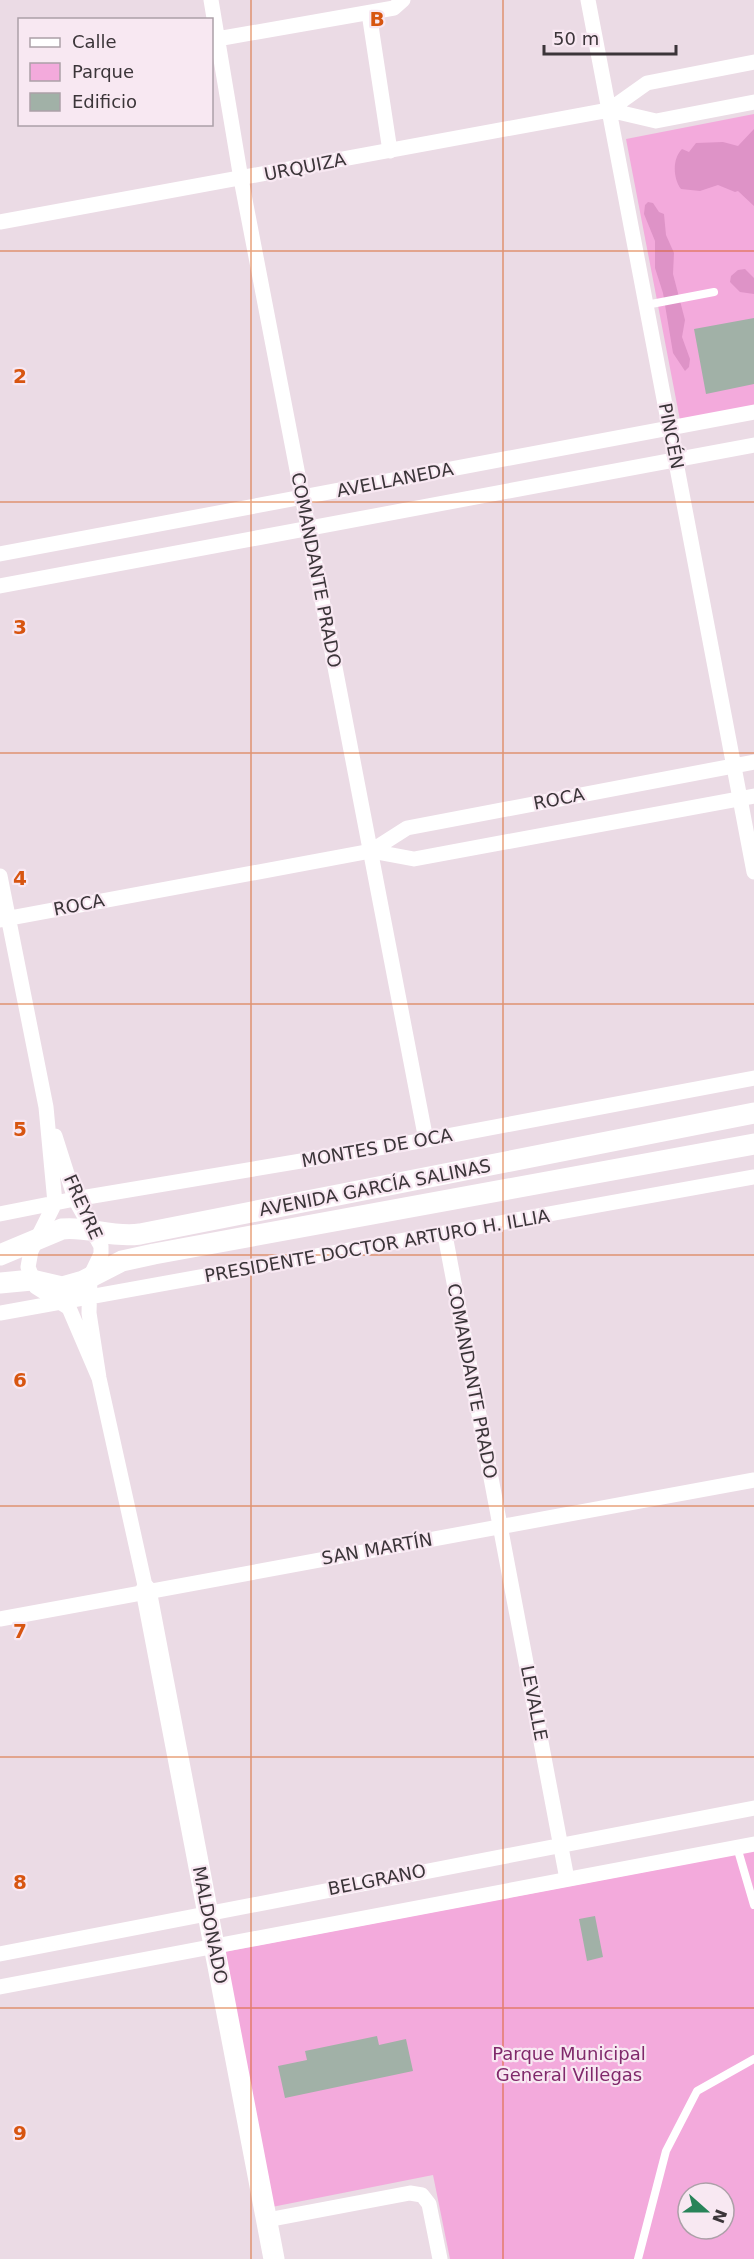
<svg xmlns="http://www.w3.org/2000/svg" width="754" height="2259" viewBox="0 0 754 2259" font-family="'DejaVu Sans',sans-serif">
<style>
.green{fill:#f3aadc;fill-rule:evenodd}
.forest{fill:#de93c7}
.building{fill:#a1b1a7}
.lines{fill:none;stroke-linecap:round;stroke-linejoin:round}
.lane{stroke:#fff;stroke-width:8}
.street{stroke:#fff;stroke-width:15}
.secondary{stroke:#fff;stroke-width:21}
.grid{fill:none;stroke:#d75510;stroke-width:1.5;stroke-opacity:0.55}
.labels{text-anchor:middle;stroke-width:4.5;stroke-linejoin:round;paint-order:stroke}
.street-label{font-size:18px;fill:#3b3539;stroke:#f8e8f2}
.park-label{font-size:18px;fill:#80296b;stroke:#f8e8f2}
.grid-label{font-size:20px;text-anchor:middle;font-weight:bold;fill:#d75510;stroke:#f8e8f2;stroke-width:4.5;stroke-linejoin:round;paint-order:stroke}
</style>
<rect width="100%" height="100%" fill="#ebdbe5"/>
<path class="green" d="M 754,114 L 754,406 L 680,420 L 626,139 Z
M 754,1851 L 754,2259 L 450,2259 L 433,2175 L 272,2207 L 224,1952 ZM 688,2193 L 724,2193 L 724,2229 L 688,2229 Z"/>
<path class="forest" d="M 754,129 L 754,206 L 738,191 L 735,192 L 718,185 L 700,191 L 681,189 C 673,178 672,159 682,149 L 689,152 L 696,143 L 723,142 L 738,146 Z
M 648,202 L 653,203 L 659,212 L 664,214 L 666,235 L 674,253 L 673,274 L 685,320 L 682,337 L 690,359 L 689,367 L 685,371 L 673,353 L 663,293 L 655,268 L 655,241 L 644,214 L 645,205 Z
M 745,269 L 754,278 L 754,294 L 740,292 L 730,282 L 731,276 L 738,270 Z"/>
<path class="building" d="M 754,318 L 754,384 L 706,394 L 694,329 Z
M 595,1916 L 603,1957 L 587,1961 L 579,1919 Z
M 377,2036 L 379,2045 L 406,2039 L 413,2071 L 285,2098 L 278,2066 L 307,2060 L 305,2051 Z"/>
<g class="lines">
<path class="lane" d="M 646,305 L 714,292
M 737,1847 L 754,1905
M 638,2259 L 666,2151 L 697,2091 L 754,2059"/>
<path class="street" d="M 211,0 L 241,179 L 426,1140
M 588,0 L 754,872
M 369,13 L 390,151
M 217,39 L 394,8 L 403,0
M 609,110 L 647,83 L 754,62
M 0,222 L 609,110 L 656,121 L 754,102
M 0,554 L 754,412
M 0,586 L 754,445
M 371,851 L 414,859 L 754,796
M 0,876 L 46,1107 L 55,1203 L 31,1251 L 28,1267 L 36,1287 L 69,1308 L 99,1378
M 0,920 L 371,851 L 407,828 L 754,762
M 55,1136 L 75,1199 L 101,1246 L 101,1254 L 90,1277 L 89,1313 L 99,1378 L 146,1590
M 0,1214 L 75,1199 L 426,1140 L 754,1078
M 445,1235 L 567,1879
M 0,1313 L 754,1177
M 0,1619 L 754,1480
M 0,1954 L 754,1808
M 0,1987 L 754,1844
M 267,2220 L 410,2193 L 422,2195 L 429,2204 L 440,2259"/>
<path class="secondary" d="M 0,1255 L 62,1229 C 88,1226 111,1238 140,1234 L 754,1113
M 0,1283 L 32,1280 L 62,1287 L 83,1281 L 122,1261 L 154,1254 L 754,1144
M 146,1590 L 274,2259"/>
</g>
<path class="grid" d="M 251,0 L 251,2259M 503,0 L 503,2259M 0,251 L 754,251M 0,502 L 754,502M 0,753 L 754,753M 0,1004 L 754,1004M 0,1255 L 754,1255M 0,1506 L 754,1506M 0,1757 L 754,1757M 0,2008 L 754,2008"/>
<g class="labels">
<g class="street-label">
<text transform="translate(305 167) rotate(-11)" y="6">URQUIZA</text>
<text transform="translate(671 436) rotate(79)" y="6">PINCÉN</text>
<text transform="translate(395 480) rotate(-11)" y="6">AVELLANEDA</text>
<text transform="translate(316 570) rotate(79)" y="6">COMANDANTE PRADO</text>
<text transform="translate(559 799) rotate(-11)" y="6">ROCA</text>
<text transform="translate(79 905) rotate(-11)" y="6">ROCA</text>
<text transform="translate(377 1148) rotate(-10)" y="6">MONTES DE OCA</text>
<text transform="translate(375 1188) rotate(-11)" y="6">AVENIDA GARCÍA SALINAS</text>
<text transform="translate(83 1207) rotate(66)" y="6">FREYRE</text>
<text transform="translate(377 1246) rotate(-10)" y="6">PRESIDENTE DOCTOR ARTURO H. ILLIA</text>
<text transform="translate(472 1381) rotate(79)" y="6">COMANDANTE PRADO</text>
<text transform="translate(377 1549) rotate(-10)" y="6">SAN MARTÍN</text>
<text transform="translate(534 1703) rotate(79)" y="6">LEVALLE</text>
<text transform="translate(377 1880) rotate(-11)" y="6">BELGRANO</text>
<text transform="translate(210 1925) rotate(79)" y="6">MALDONADO</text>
</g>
<g class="park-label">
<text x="569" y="2060">Parque Municipal<tspan x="569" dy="21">General Villegas</tspan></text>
</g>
</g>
<g class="grid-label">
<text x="377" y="26">B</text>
<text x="20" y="383">2</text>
<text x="20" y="634">3</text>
<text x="20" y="885">4</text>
<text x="20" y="1136">5</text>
<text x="20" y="1387">6</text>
<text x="20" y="1638">7</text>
<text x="20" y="1889">8</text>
<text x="20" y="2140">9</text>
</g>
<rect x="18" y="18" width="195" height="108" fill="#f8e8f2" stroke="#aca0a8" stroke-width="1.5"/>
<rect x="30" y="38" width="30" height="9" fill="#ffffff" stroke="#aca0a8" stroke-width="1.5"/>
<text x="72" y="48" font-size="18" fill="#3b3539">Calle</text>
<rect x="30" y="63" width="30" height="18" fill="#f3aadc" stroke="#aca0a8" stroke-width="1.5"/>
<text x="72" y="78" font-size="18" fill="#3b3539">Parque</text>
<rect x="30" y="93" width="30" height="18" fill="#a1b1a7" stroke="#aca0a8" stroke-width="1.5"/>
<text x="72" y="108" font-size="18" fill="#3b3539">Edificio</text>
<g transform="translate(706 2211) rotate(111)"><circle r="28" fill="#f8e8f2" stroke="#aca0a8" stroke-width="1.5"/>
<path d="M0-4.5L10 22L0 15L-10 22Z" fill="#288359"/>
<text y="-9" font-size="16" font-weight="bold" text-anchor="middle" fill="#3b3539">N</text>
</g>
<path d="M544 45v9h132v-9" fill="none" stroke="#3b3539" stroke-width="3"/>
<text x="553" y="45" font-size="18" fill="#3b3539" stroke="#f8e8f2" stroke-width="4.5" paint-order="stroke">50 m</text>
</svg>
